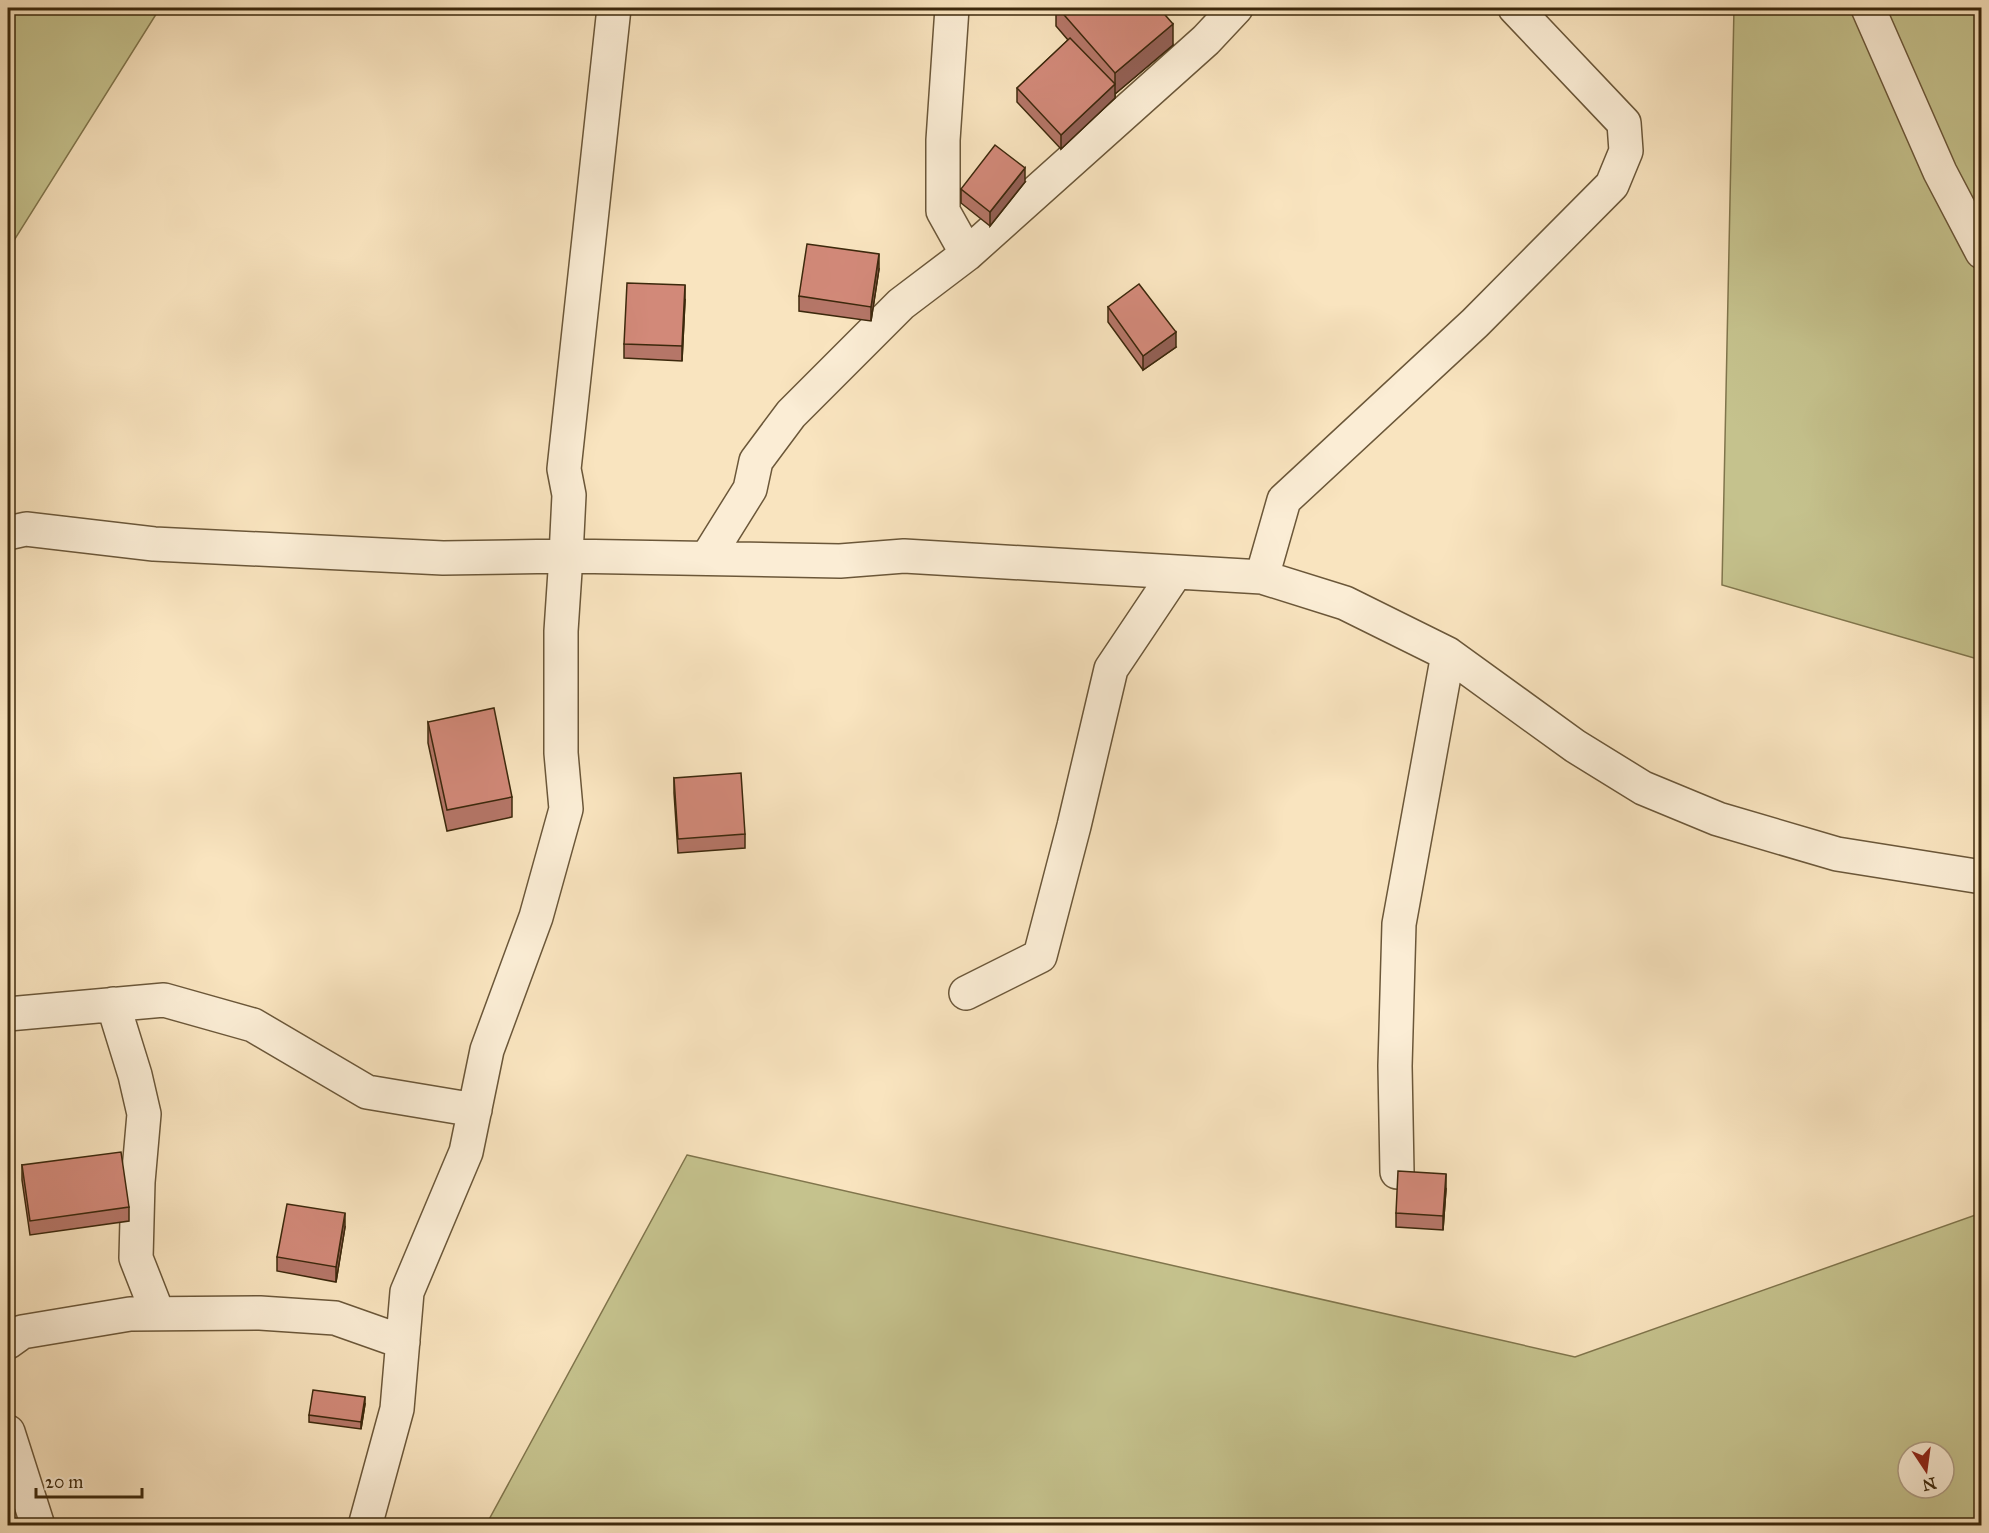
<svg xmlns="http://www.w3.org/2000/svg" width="1989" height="1533" viewBox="0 0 1989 1533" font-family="'IM FELL Great Primer',serif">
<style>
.green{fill:#c5c28d;stroke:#80754c;stroke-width:1.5;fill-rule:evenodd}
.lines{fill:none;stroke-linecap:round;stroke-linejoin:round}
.street-casing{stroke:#6b5739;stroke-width:36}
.street{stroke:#fbedd5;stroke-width:33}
.wall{fill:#b57668;stroke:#3c280c;stroke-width:1.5}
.shaded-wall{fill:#936055;stroke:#3c280c;stroke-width:1.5}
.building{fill:#d28979;stroke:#3c280c;stroke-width:1.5}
</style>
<rect width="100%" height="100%" fill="#f9e4bf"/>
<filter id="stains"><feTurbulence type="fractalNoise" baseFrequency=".00333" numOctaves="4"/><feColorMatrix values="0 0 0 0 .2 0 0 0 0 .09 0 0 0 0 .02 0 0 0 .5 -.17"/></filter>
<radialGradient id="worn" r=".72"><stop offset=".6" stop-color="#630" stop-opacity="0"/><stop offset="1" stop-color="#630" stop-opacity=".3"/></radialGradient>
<path class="green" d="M 8,8 L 160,8 L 8,250 Z
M 1734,8 L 1981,8 L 1981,660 L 1722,585 Z
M 687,1155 L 1575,1357 L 1981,1213 L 1981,1525 L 486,1525 ZM 1908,1452 L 1944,1452 L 1944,1488 L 1908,1488 Z"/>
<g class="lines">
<g class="street-casing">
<path id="street" d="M 614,8 L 564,469 L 569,495 L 566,556 L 840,561 L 904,556 L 1262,577 L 1345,603 L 1448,654 L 1575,746 L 1643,788 L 1718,819 L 1837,854 L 1982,877
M 952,8 L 943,140 L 943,211 L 967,254
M 1868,8 L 1940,172 L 1982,252
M 8,533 L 26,529 L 154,544 L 443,558 L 566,556 L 561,631 L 561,753 L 566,809 L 536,917 L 487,1050 L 466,1152 L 407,1292 L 397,1409 L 365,1526
M 707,558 L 750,489 L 756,461 L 791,414 L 901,304 L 967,254 L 1206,40 L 1236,8
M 1262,577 L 1284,500 L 1475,323 L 1612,185 L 1626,151 L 1624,123 L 1515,8
M 966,993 L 1040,956 L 1074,826 L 1111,669 L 1176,572
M 113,1004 L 135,1075 L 144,1114 L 138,1182 L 136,1258 L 158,1314
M 8,1014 L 164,1000 L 253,1025 L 367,1092 L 475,1110
M 1397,1172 L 1395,1066 L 1399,924 L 1448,654
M 8,1342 L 22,1332 L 130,1314 L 260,1313 L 335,1318 L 403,1342
M 8,1432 L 38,1526"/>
</g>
<use href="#street" class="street"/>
</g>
<path class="wall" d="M 1056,8 L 1159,8 L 1173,45 L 1115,94 L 1115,98 L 1061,149 L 1017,102 L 1017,88 L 1068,40 L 1056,26 Z
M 1025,182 L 990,226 L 961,203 L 961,189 Z
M 879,269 L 871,321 L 799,311 L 799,296 Z
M 685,300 L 682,361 L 624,358 L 624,344 Z
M 1108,307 L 1176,347 L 1143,370 L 1108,322 Z
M 428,722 L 512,797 L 512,817 L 447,831 L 428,743 Z
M 674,778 L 745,834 L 745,848 L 678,853 L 674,793 Z
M 22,1165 L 129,1207 L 129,1221 L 30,1235 L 22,1180 Z
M 1446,1189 L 1443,1230 L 1396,1227 L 1396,1213 Z
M 345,1227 L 336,1282 L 277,1271 L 277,1257 Z
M 365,1404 L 361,1429 L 309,1422 L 309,1415 Z"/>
<path class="shaded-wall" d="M 1173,24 L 1173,45 L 1115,94 L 1115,73 Z
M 1115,84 L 1115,98 L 1061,149 L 1061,135 Z
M 1025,168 L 1025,182 L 990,226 L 990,212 Z
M 879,254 L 879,269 L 871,321 L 871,307 Z
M 685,285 L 685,300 L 682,361 L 682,346 Z
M 1176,332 L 1176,347 L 1143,370 L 1143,356 Z
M 1446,1174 L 1446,1189 L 1443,1230 L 1443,1216 Z
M 345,1213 L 345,1227 L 336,1282 L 336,1267 Z
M 365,1397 L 365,1404 L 361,1429 L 361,1422 Z"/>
<path class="building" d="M 1058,8 L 1159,8 L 1173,24 L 1115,73 Z
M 1070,38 L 1115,84 L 1061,135 L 1017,88 Z
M 995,145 L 1025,168 L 990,212 L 961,189 Z
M 807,244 L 879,254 L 871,307 L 799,296 Z
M 627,283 L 685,285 L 682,346 L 624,344 Z
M 1139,284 L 1176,332 L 1143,356 L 1108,307 Z
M 494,708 L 512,797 L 447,810 L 428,722 Z
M 741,773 L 745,834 L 678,839 L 674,778 Z
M 121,1152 L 129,1207 L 30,1221 L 22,1165 Z
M 1398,1171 L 1446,1174 L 1443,1216 L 1396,1213 Z
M 287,1204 L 345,1213 L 336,1267 L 277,1257 Z
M 313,1390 L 365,1397 L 361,1422 L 309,1415 Z"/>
<rect width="1989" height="1533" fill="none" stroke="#f9e4bf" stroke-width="30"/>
<rect x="9" y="9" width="1971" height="1515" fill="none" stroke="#3c280c" stroke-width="3"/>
<rect x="15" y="15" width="1959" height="1503" fill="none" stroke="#3c280c" stroke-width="1.5"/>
<g transform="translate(1926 1470) rotate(167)"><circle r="28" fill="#fbedd5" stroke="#af9e85" stroke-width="1.5"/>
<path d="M0-4.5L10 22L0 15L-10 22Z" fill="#8f2418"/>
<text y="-9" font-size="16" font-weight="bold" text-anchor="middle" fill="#3c280c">N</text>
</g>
<path d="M36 1488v9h106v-9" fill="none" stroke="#3c280c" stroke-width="3"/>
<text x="45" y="1488" font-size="18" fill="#3c280c" stroke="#fbedd5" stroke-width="4.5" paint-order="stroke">20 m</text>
<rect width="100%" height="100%" filter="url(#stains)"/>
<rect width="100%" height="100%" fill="url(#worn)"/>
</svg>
